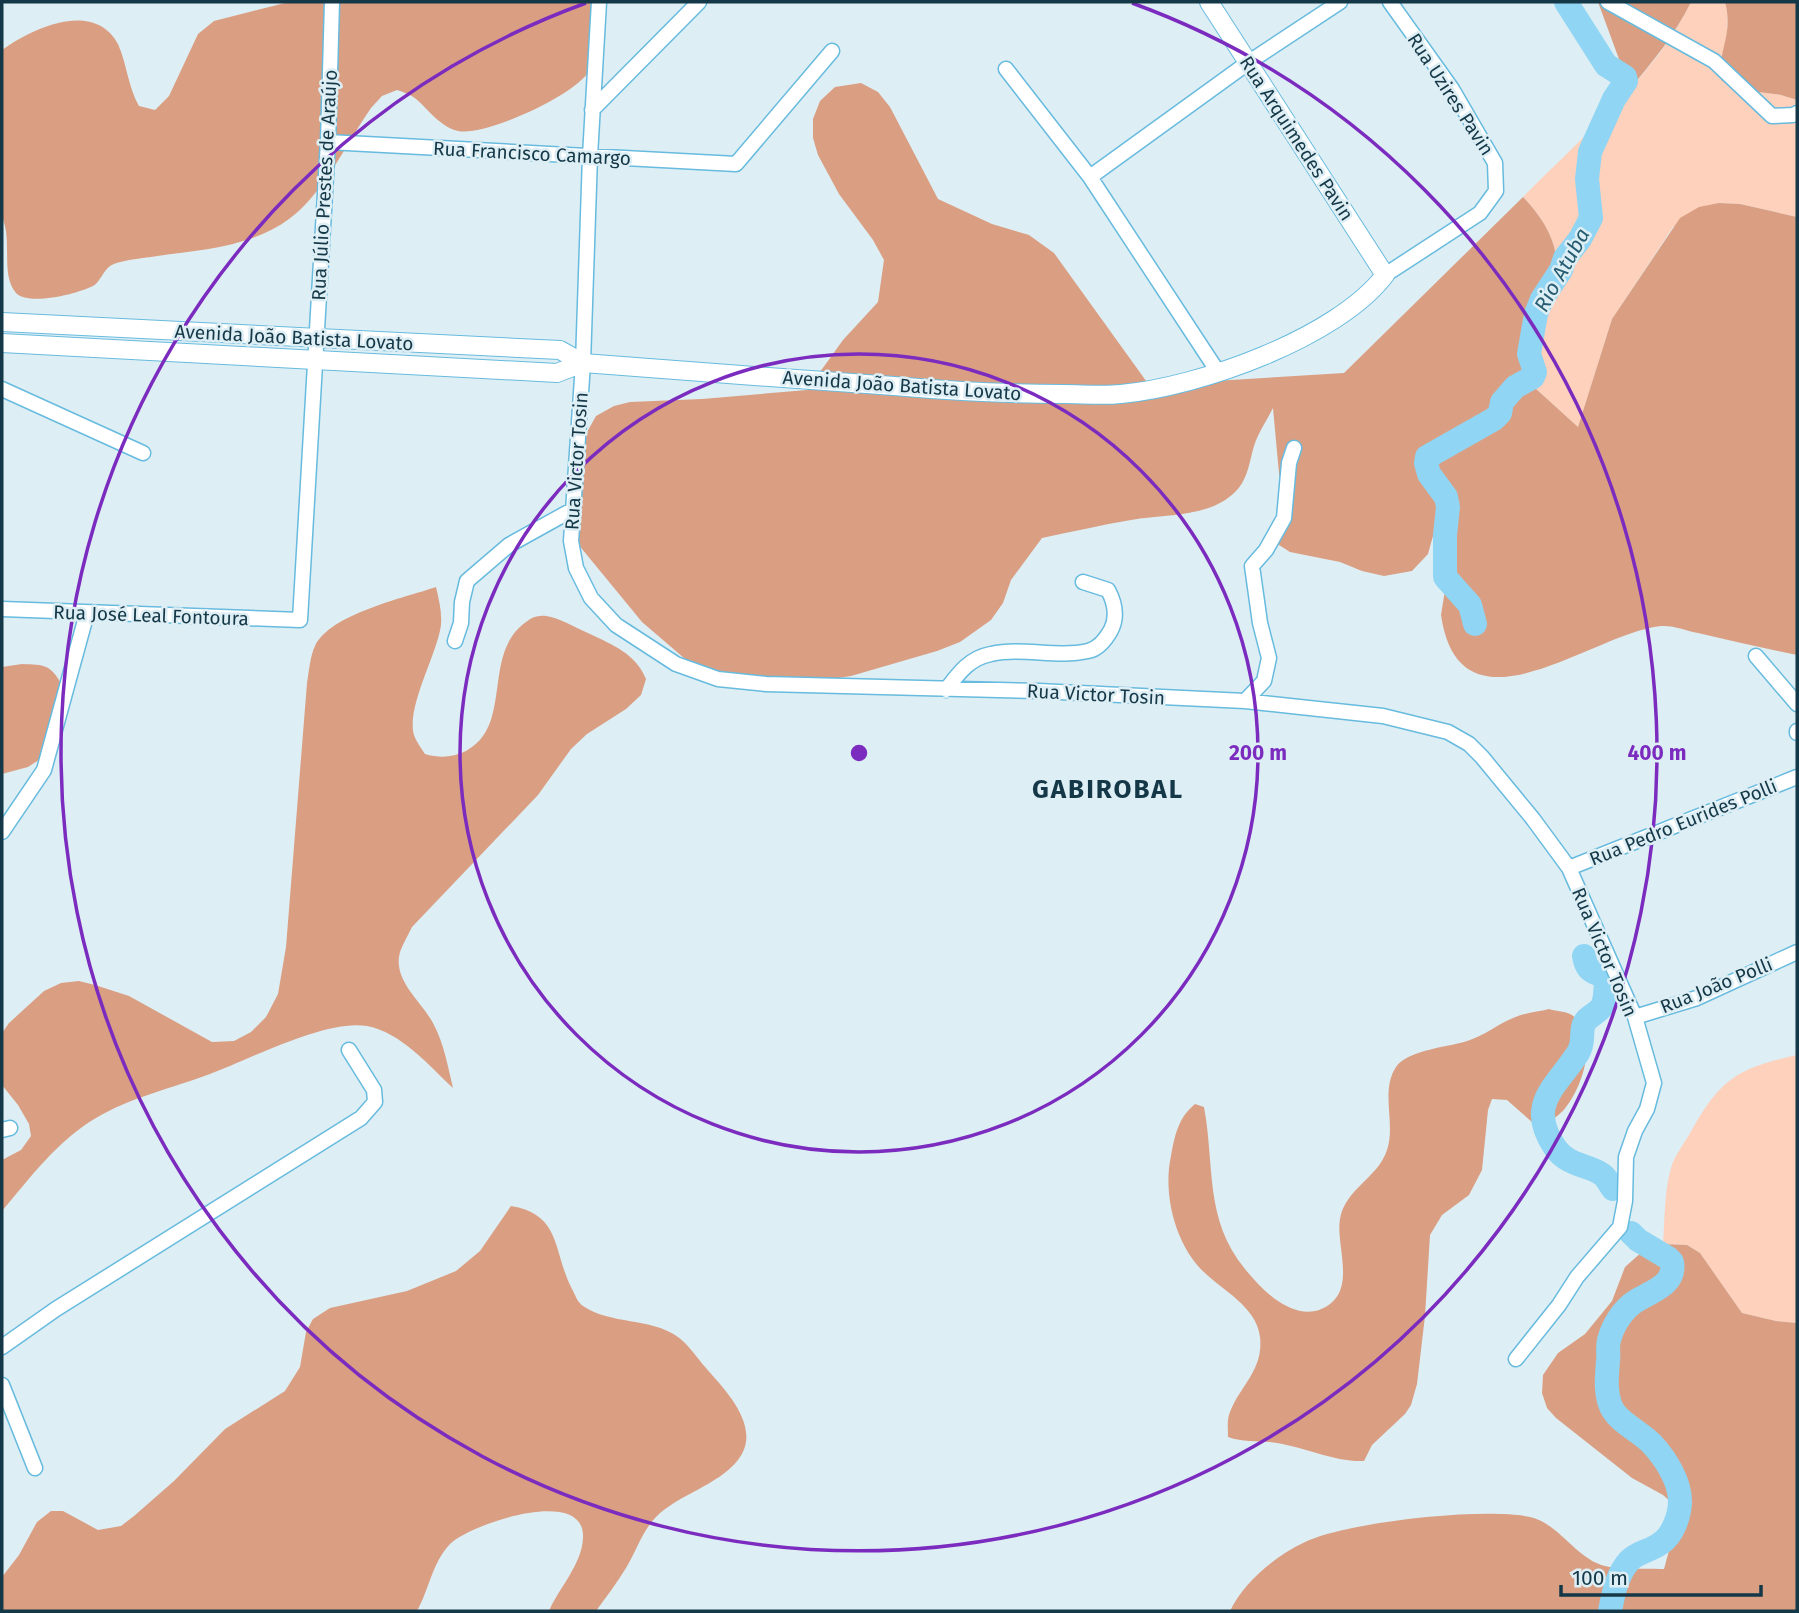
<svg xmlns="http://www.w3.org/2000/svg" width="1799" height="1613" viewBox="0 0 1799 1613" font-family="'Fira Sans',sans-serif">
<style>
.green{fill:#fdd1bb}
.forest{fill:#da9f82}
.lines{fill:none;stroke-linecap:round;stroke-linejoin:round}
.river{stroke:#90d5f3;stroke-width:24}
.minor-casing{stroke:#67bbde;stroke-width:17}
.tertiary-casing{stroke:#67bbde;stroke-width:20}
.minor{stroke:#fff;stroke-width:14}
.tertiary{stroke:#fff;stroke-width:18}
.ring{fill:none;stroke:#7b2cbf;stroke-width:3.5}
.labels{text-anchor:middle;stroke-width:5;stroke-linejoin:round;paint-order:stroke}
.street-label{font-size:19px;fill:#143847;stroke:#deeef5}
.water-label{font-size:21px;font-style:italic;fill:#265d72;stroke:#deeef5}
.district-label{font-size:26px;font-weight:bold;letter-spacing:2px;fill:#143847;stroke:#deeef5}
.centre{fill:#7b2cbf;stroke:#deeef5;stroke-width:3.5}
.ring-label{font-size:21px;text-anchor:middle;font-weight:bold;fill:#7b2cbf;stroke:#deeef5;stroke-width:5;stroke-linejoin:round;paint-order:stroke}
</style>
<rect width="100%" height="100%" fill="#deeef5"/>
<path class="green" d="M 1691,2 L 1725,2 C 1731,26 1726,43 1719,66 L 1735,89 L 1781,95 L 1797,100 L 1797,217 L 1740,204 L 1719,203 L 1673,227 L 1612,319 L 1578,427 L 1535,388 L 1556,255 C 1552,232 1539,214 1523,197 C 1579,140 1657,74 1691,2 Z
M 1797,1055 L 1797,1323 L 1776,1321 L 1742,1313 L 1700,1253 L 1687,1245 L 1663,1244 C 1665,1219 1664,1192 1671,1168 C 1674,1157 1683,1145 1689,1135 C 1719,1080 1736,1068 1797,1055 Z"/>
<path class="forest" d="M 289,2 L 596,2 C 595,20 597,48 592,66 C 584,92 485,137 458,131 C 439,126 429,110 416,99 C 410,94 403,92 397,90 L 382,96 L 371,108 C 348,141 322,196 289,219 C 251,247 202,250 157,256 C 146,258 119,260 110,266 C 103,271 100,282 93,286 C 77,294 29,306 16,293 C 0,274 13,241 2,217 L 2,50 C 34,27 94,0 118,44 C 127,64 128,87 139,106 L 155,110 L 169,96 L 198,34 L 214,21 Z
M 1598,2 L 1691,2 C 1675,35 1653,61 1630,89 Z
M 1725,2 L 1797,2 L 1797,100 L 1781,95 L 1735,89 L 1721,80 C 1717,50 1734,36 1725,2 Z
M 861,83 L 878,92 L 890,107 L 938,199 L 992,224 L 1029,235 L 1054,253 L 1149,385 L 1344,373 L 1523,197 C 1539,214 1552,232 1556,255 L 1535,388 L 1578,427 L 1612,319 L 1680,218 L 1699,207 L 1719,203 L 1740,204 L 1797,217 L 1797,655 C 1764,648 1731,641 1698,633 C 1687,631 1673,625 1661,626 C 1592,633 1460,744 1441,615 L 1459,503 L 1433,536 L 1428,554 L 1412,571 L 1384,576 L 1362,571 L 1340,562 L 1290,552 L 1279,545 L 1277,526 L 1282,506 L 1273,408 C 1267,420 1258,433 1254,446 C 1249,463 1248,481 1233,494 C 1206,518 1164,514 1131,520 C 1101,525 1071,532 1042,538 L 1011,580 L 1003,603 L 991,620 L 960,642 L 937,651 L 851,676 L 801,684 L 752,682 L 691,664 L 642,622 L 573,538 L 582,441 L 596,416 L 614,406 L 630,402 L 702,399 L 807,390 L 843,340 L 878,302 L 884,260 L 873,240 L 839,194 L 818,155 L 813,138 L 813,119 L 820,101 L 835,87 Z
M 436,587 C 439,600 442,612 441,625 C 437,655 406,707 414,735 C 416,741 421,748 425,754 C 439,758 452,758 466,751 C 514,726 481,654 526,622 C 532,617 538,615 546,616 C 560,618 576,628 590,634 C 613,645 636,654 646,679 L 641,695 L 626,709 L 587,734 L 571,749 L 538,795 L 412,927 C 408,935 403,944 400,952 C 392,981 423,1002 434,1025 C 444,1044 448,1067 453,1088 C 428,1065 402,1033 367,1026 C 326,1019 250,1059 210,1074 C 173,1088 131,1097 96,1118 C 58,1140 30,1178 2,1211 L 2,1160 L 21,1150 L 31,1136 L 29,1124 L 18,1105 L 2,1085 L 2,1033 L 9,1023 L 44,991 L 61,983 L 79,981 L 95,985 L 129,996 L 212,1042 L 234,1041 L 251,1032 L 266,1017 L 278,994 L 286,947 L 307,683 C 309,672 310,656 315,646 C 330,614 404,598 436,587 Z
M 22,664 C 45,665 50,664 62,685 L 45,756 L 28,767 L 2,774 L 2,667 Z
M 1549,1009 C 1555,1011 1564,1011 1570,1014 C 1601,1031 1583,1086 1566,1107 C 1562,1113 1555,1117 1550,1122 L 1533,1123 L 1507,1100 L 1492,1099 L 1488,1110 L 1482,1170 L 1469,1195 L 1442,1215 L 1430,1235 L 1425,1316 L 1417,1384 L 1411,1405 L 1405,1414 L 1372,1445 L 1364,1461 C 1334,1462 1307,1448 1277,1443 C 1260,1440 1244,1443 1228,1437 C 1228,1430 1227,1421 1229,1415 C 1238,1387 1264,1371 1260,1337 C 1256,1304 1218,1289 1198,1266 C 1174,1238 1163,1192 1171,1156 C 1175,1135 1178,1118 1195,1104 L 1204,1107 C 1215,1166 1204,1219 1245,1269 C 1254,1280 1263,1290 1275,1299 C 1288,1308 1303,1315 1319,1310 C 1360,1295 1335,1247 1340,1219 C 1345,1189 1378,1178 1387,1150 C 1396,1124 1380,1091 1396,1067 C 1408,1049 1452,1047 1470,1040 C 1485,1035 1498,1024 1513,1018 C 1524,1013 1537,1012 1549,1009 Z
M 511,1206 C 562,1214 553,1253 572,1289 C 575,1294 577,1302 583,1306 C 611,1325 650,1317 678,1337 C 689,1345 697,1358 706,1368 C 726,1391 763,1428 738,1460 C 717,1486 679,1494 656,1517 C 642,1531 636,1552 626,1568 C 617,1583 606,1597 596,1611 L 549,1611 C 559,1588 582,1564 583,1538 C 586,1485 470,1524 450,1544 C 432,1563 429,1590 417,1611 L 2,1611 L 2,1577 L 19,1555 L 37,1522 L 51,1511 L 63,1511 L 98,1530 L 121,1526 L 134,1516 L 174,1481 L 225,1429 L 285,1391 L 300,1367 L 306,1332 L 313,1319 L 330,1308 L 407,1291 L 456,1271 L 480,1251 Z
M 1663,1244 L 1687,1245 L 1700,1253 L 1742,1313 L 1776,1321 L 1797,1323 L 1797,1611 L 1230,1611 C 1244,1582 1274,1557 1303,1543 C 1344,1522 1484,1507 1530,1517 C 1560,1524 1576,1559 1605,1566 C 1623,1570 1646,1568 1664,1569 L 1680,1510 L 1663,1495 L 1632,1478 L 1556,1418 L 1547,1408 L 1542,1393 L 1543,1375 L 1558,1353 L 1585,1334 L 1612,1301 L 1625,1267 L 1643,1251 Z"/>
<g class="lines">
<path class="river" d="M 1475,624 L 1470,605 L 1445,577 L 1445,535 L 1448,507 L 1446,497 L 1429,474 L 1426,463 L 1427,457 L 1494,419 L 1500,413 L 1502,402 L 1515,387 L 1533,377 L 1535,372 L 1529,354 L 1536,314 L 1542,299 L 1561,270 L 1565,258 L 1580,239 L 1591,218 L 1587,179 L 1590,152 L 1614,99 L 1626,81 L 1625,77 L 1606,65 L 1566,2
M 1584,956 C 1586,968 1590,972 1602,975 L 1606,982 C 1605,990 1606,1001 1601,1008 C 1595,1015 1585,1017 1583,1027 C 1581,1037 1584,1043 1578,1053 C 1557,1086 1526,1104 1554,1146 C 1568,1168 1591,1164 1604,1176 C 1607,1179 1610,1185 1613,1189
M 1610,1611 C 1613,1595 1617,1574 1629,1561 C 1637,1552 1651,1551 1661,1543 C 1673,1535 1680,1515 1680,1501 C 1680,1481 1665,1458 1652,1444 C 1640,1431 1616,1422 1610,1404 C 1605,1390 1607,1376 1608,1361 C 1609,1354 1607,1347 1609,1340 C 1613,1325 1623,1309 1636,1301 C 1652,1291 1676,1285 1672,1262 L 1668,1258 L 1638,1240 L 1631,1233"/>
<g class="minor-casing">
<path id="minor" d="M 599,2 L 590,156 L 583,363 L 571,541 L 576,568 L 591,598 L 616,625 L 676,664 L 718,679 L 766,684 L 1038,691 L 1245,701 L 1383,716 L 1448,732 L 1469,744 L 1482,757 L 1533,819 L 1569,868 L 1635,1017 L 1654,1083 L 1647,1109 L 1635,1131 L 1626,1157 L 1625,1201 L 1620,1227 L 1577,1277 L 1559,1305 L 1516,1359
M 1608,2 L 1714,61 L 1772,116 L 1793,115 L 1797,113
M 1006,69 L 1090,177 L 1218,372
M 592,110 L 699,2
M 328,142 L 736,164 L 832,51
M 1090,177 L 1249,62 L 1340,2
M 1385,275 L 1480,213 L 1496,191 L 1495,163 L 1452,89 L 1390,2
M 2,389 L 143,453
M 2,609 L 300,620 L 328,142 L 332,2
M 455,641 L 461,623 L 462,602 L 467,581 L 509,545 L 572,510
M 1756,656 L 1797,704
M 946,690 C 958,674 969,658 991,654 C 1023,647 1056,658 1088,651 C 1098,649 1106,639 1111,630 C 1118,616 1115,603 1108,590 L 1083,582
M 1245,701 L 1264,681 L 1269,658 L 1260,623 L 1252,566 L 1266,550 L 1284,518 L 1289,463 L 1294,448
M 1797,731 L 1797,733
M 2,832 L 44,770 L 87,613
M 1569,868 L 1797,777
M 1635,1017 L 1697,998 L 1797,952
M 2,1130 L 10,1128
M 2,1347 L 56,1309 L 361,1118 L 375,1102 L 374,1090 L 349,1050
M 2,1385 L 35,1468"/>
</g>
<g class="tertiary-casing">
<path id="tertiary" d="M 2,322 L 560,350 L 583,363 C 687,371 790,379 894,386 C 951,391 1006,394 1063,394 C 1082,394 1102,396 1121,394 C 1199,387 1337,338 1385,275 L 1209,2
M 2,343 L 557,373 L 583,363"/>
</g>
<use href="#minor" class="minor"/>
<use href="#tertiary" class="tertiary"/>
</g>
<g class="ring">
<circle cx="859" cy="753" r="399"/>
<path d="M1132 3A798 798 0 1 1 586 3"/>
</g>
<g class="labels">
<g class="street-label">
<text transform="translate(1451 94) rotate(57)" y="7">Rua Uzires Pavin</text>
<text transform="translate(1297 138) rotate(57)" y="7">Rua Arquimedes Pavin</text>
<text transform="translate(532 153) rotate(3)" y="7">Rua Francisco Camargo</text>
<text transform="translate(324 185) rotate(-87)" y="7">Rua Júlio Prestes de Araújo</text>
<text transform="translate(294 337) rotate(3)" y="7">Avenida João Batista Lovato</text>
<text transform="translate(902 385) rotate(4)" y="7">Avenida João Batista Lovato</text>
<text transform="translate(576 461) rotate(-86)" y="7">Rua Victor Tosin</text>
<text transform="translate(151 615) rotate(2)" y="7">Rua José Leal Fontoura</text>
<text transform="translate(1096 694) rotate(3)" y="7">Rua Victor Tosin</text>
<text transform="translate(1683 822) rotate(-22)" y="7">Rua Pedro Eurides Polli</text>
<text transform="translate(1605 952) rotate(67)" y="7">Rua Victor Tosin</text>
<text transform="translate(1716 985) rotate(-22)" y="7">Rua João Polli</text>
</g>
<g class="water-label">
<text transform="translate(1562 270) rotate(-61)" y="7">Rio Atuba</text>
</g>
<g class="district-label">
<text x="1108" y="798">GABIROBAL</text>
</g>
</g>
<circle cx="859" cy="753" r="10" class="centre"/>
<g class="ring-label">
<text x="1258" y="760">200 m</text>
<text x="1657" y="760">400 m</text>
</g>
<rect width="1799" height="1613" fill="none" stroke="#143847" stroke-width="7"/>
<path d="M1561 1585v10h200v-10" fill="none" stroke="#143847" stroke-width="3.5"/>
<text x="1572" y="1585" font-size="21" fill="#143847" stroke="#deeef5" stroke-width="5" paint-order="stroke">100 m</text>
</svg>
